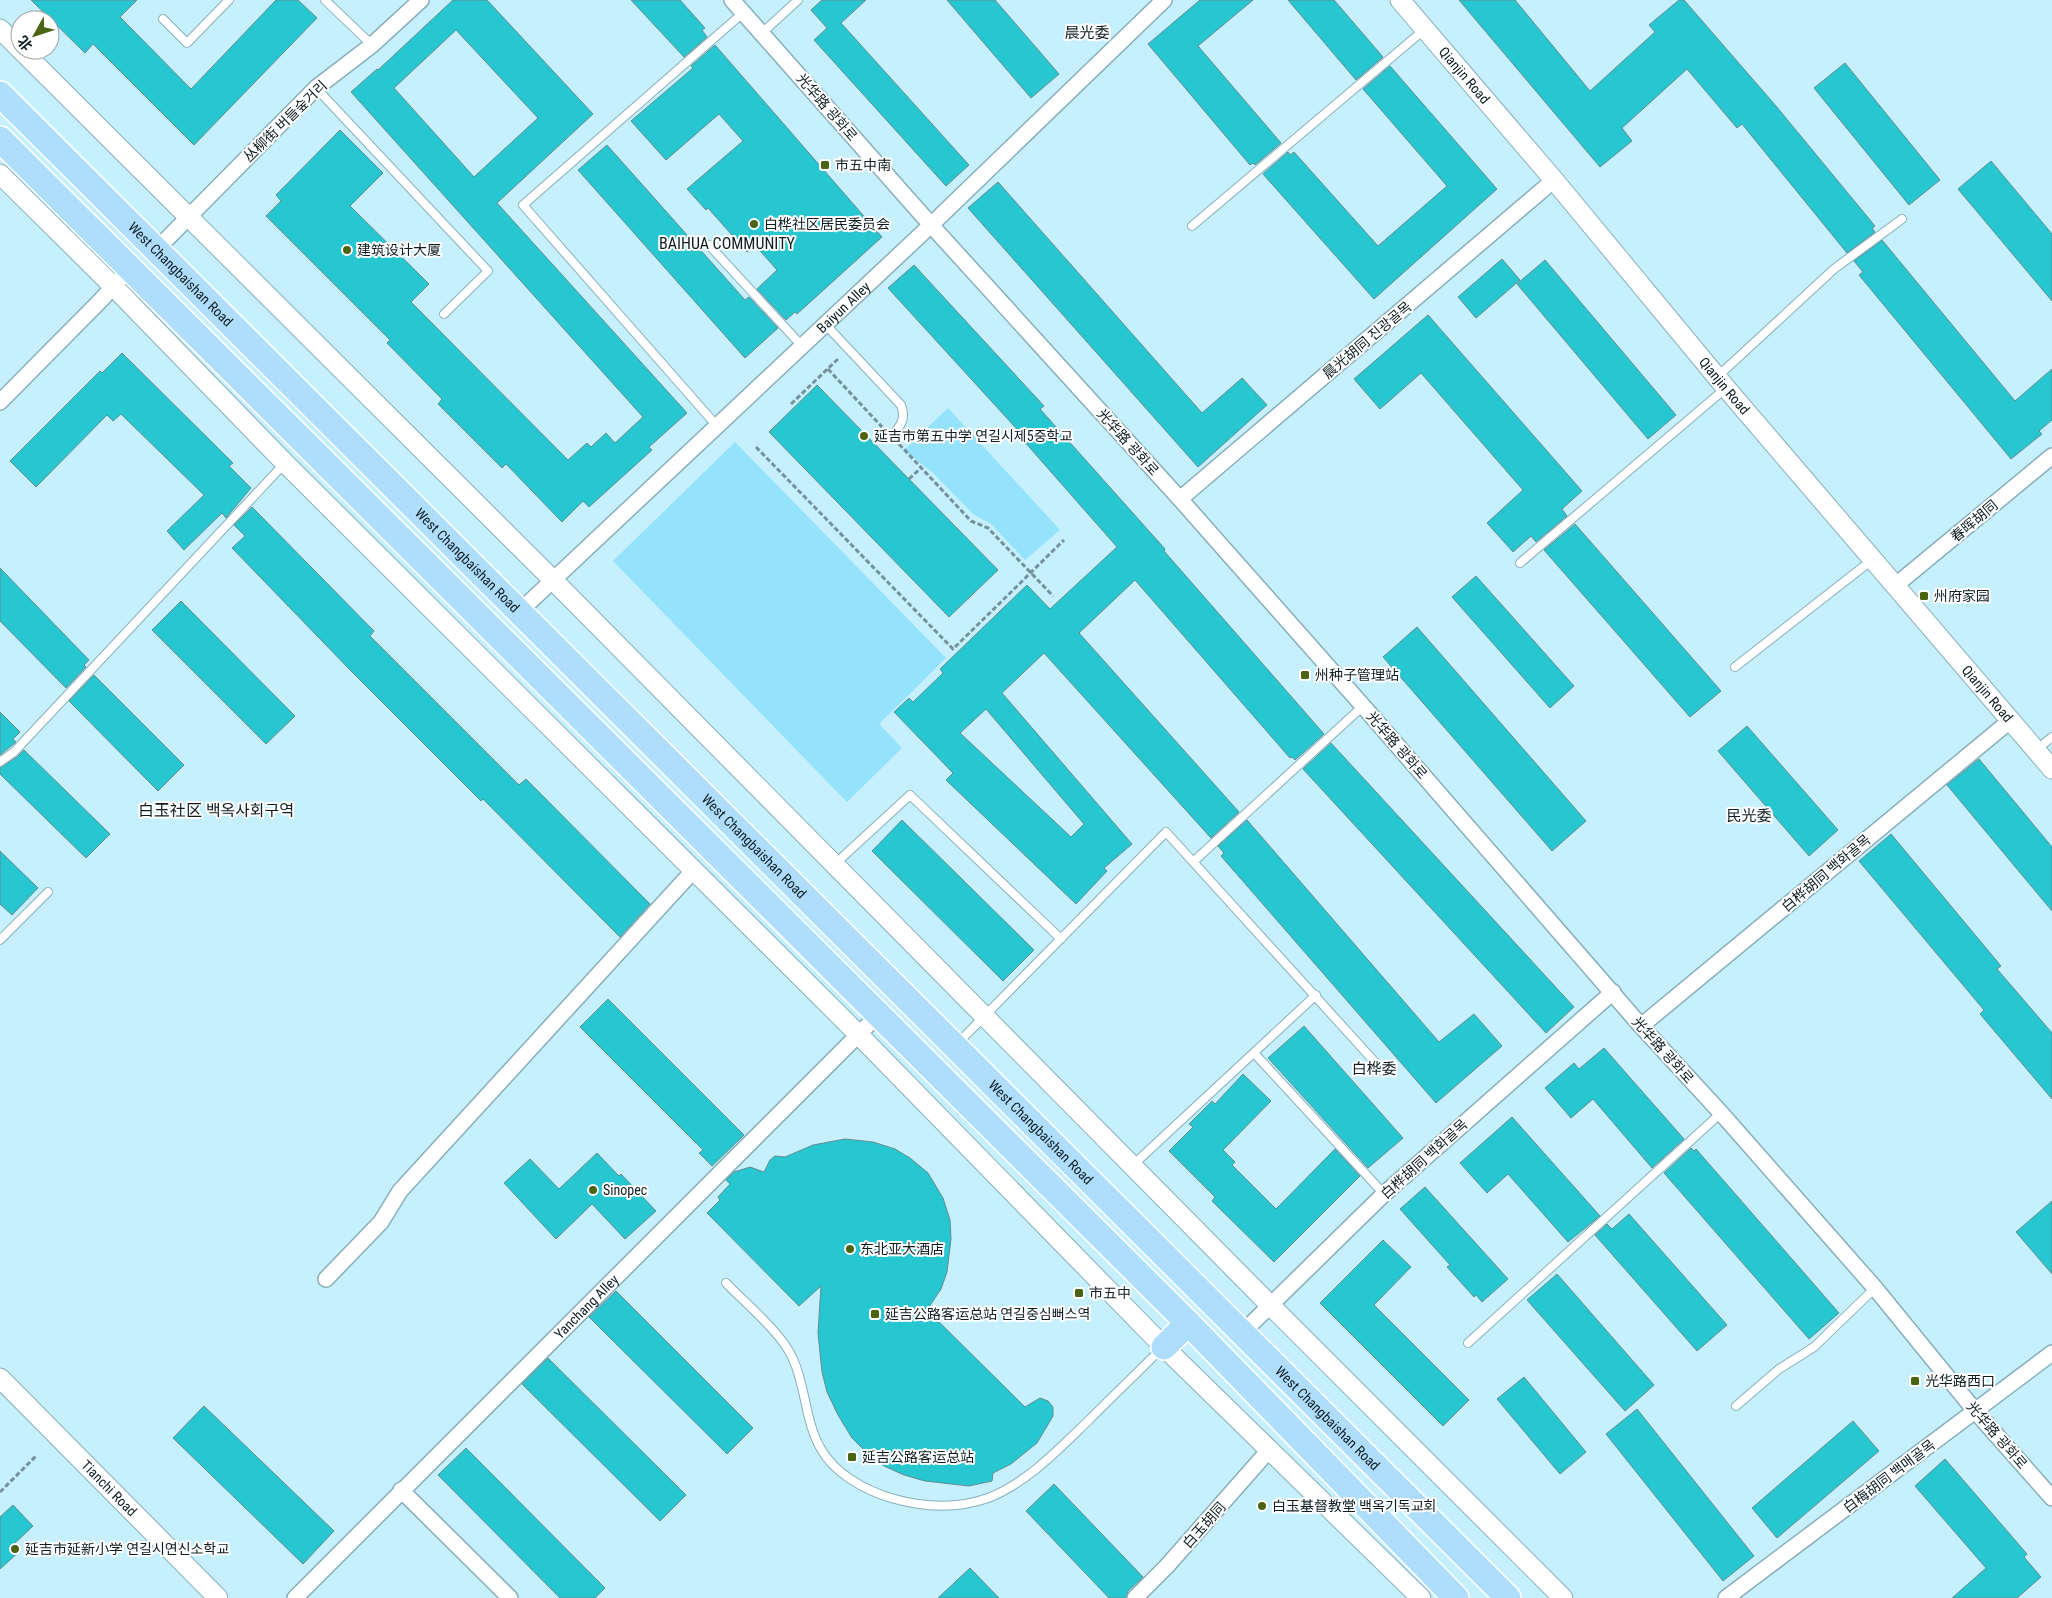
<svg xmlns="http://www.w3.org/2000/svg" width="2052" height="1598" viewBox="0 0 2052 1598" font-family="'Roboto Condensed','Noto Sans SC','Noto Sans KR',sans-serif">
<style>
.green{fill:#94e2fb}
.building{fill:#27c7d1;stroke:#628c8f;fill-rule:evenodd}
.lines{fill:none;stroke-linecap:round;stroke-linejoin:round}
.service-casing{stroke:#87afbb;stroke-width:10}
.minor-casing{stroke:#87afbb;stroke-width:18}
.tertiary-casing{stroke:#87afbb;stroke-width:21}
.primary-casing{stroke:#fff;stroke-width:28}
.path{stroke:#74929c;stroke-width:3;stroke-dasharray:5 2.5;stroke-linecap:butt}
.service{stroke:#fff;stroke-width:8}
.minor{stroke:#fff;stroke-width:15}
.tertiary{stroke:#fff;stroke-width:19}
.primary{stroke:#afddfc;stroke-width:25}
.poi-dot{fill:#4b6413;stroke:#fff;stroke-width:2}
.labels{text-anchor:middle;stroke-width:4;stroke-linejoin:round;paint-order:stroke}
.street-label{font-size:14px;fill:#0d1d22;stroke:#fff}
.poi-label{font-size:14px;fill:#0d1d22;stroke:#fff;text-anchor:start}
.neighbourhood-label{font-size:15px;fill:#0d1d22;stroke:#fff}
.quarter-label{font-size:16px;fill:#0d1d22;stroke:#fff}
</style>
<rect width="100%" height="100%" fill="#c7f0fe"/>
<path class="green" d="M 948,408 L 1060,530 L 1025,560 L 991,524 L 973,514 L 933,473 L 904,450 Z
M 735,442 L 946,658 L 879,724 L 902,748 L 847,802 L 613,561 Z"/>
<path class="building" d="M 31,0 L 137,0 L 120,17 L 191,89 L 276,0 L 298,0 L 317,18 L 194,145 L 93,44 L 85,53 Z
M 453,0 L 487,0 L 593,114 L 497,203 L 687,413 L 649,447 L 652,450 L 589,507 L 583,501 L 562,522 L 506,464 L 502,468 L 438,404 L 442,399 L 387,343 L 390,340 L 266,216 L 281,201 L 276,195 L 340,130 L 383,173 L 350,206 L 429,284 L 411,302 L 568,460 L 587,443 L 591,447 L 606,433 L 615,443 L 643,417 L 351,92 L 377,69 L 378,70 ZM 456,30 L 538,118 L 474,177 L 394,88 Z
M 631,0 L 680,0 L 705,28 L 702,30 L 707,37 L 684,57 Z
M 822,0 L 866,0 L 841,23 L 969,165 L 946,186 L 814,40 L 827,28 L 811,10 Z
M 947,0 L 995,0 L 1059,74 L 1031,98 Z
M 1200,0 L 1253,0 L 1198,46 L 1281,143 L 1255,165 L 1253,163 L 1250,165 L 1148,44 Z
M 1288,0 L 1334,0 L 1383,57 L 1356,80 Z
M 1459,0 L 1515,0 L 1590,91 L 1655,32 L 1649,25 L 1679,0 L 1684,0 L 1776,106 L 1875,226 L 1872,228 L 1875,232 L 1847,253 L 1742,124 L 1737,128 L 1687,69 L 1622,128 L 1632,141 L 1600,167 Z
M 715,45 L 882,237 L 797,314 L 795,312 L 786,320 L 757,289 L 777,270 L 755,245 L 747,252 L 708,208 L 706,210 L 687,189 L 743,141 L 719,114 L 666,160 L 631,121 L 693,68 L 691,66 Z
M 1845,63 L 1940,180 L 1909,205 L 1814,88 Z
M 1390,66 L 1497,189 L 1374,299 L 1263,174 L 1288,152 L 1290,155 L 1294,152 L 1378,246 L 1447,186 L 1363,89 Z
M 607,145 L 745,300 L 749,297 L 778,328 L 745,358 L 578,170 Z
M 1991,161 L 2052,234 L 2052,301 L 1958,189 Z
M 998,182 L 1202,413 L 1242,378 L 1267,405 L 1198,467 L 968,208 Z
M 1882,240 L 2015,401 L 2052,369 L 2052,420 L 2039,431 L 2042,434 L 2011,459 L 1859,275 L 1863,272 L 1854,261 Z
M 1502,259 L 1520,280 L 1476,318 L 1458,297 Z
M 1545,260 L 1676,415 L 1648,439 L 1517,284 Z
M 914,265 L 1044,406 L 1040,409 L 1165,549 L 1164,551 L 1324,734 L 1295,760 L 1292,757 L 1290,758 L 1135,580 L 1079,633 L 1239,812 L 1211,838 L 1044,653 L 1002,693 L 1132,844 L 1104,868 L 1107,871 L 1076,904 L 946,780 L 953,773 L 894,712 L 909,698 L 913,702 L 943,673 L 940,669 L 1027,585 L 1050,609 L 1117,547 L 1023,440 L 1025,438 L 888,288 ZM 986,709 L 1084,824 L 1071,837 L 960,733 Z
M 1428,315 L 1582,491 L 1562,509 L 1567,516 L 1536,542 L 1531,536 L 1513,552 L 1487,523 L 1523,490 L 1421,373 L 1380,409 L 1354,379 Z
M 122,353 L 233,463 L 229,466 L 251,488 L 226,518 L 222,513 L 184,550 L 167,531 L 204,495 L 121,414 L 113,421 L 107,415 L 36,487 L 10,461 L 100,371 L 102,373 Z
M 817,385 L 998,570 L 949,617 L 769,432 Z
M 252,507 L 374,631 L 370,636 L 519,785 L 526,779 L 650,904 L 620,937 L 483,799 L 481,801 L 352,672 L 232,548 L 245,536 L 234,525 Z
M 1575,524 L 1721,691 L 1690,717 L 1544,550 Z
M 0,568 L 89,660 L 84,665 L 86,667 L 66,688 L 0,621 Z
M 1476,576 L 1574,686 L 1550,708 L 1452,597 Z
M 181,601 L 295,716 L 266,744 L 152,630 Z
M 1417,627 L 1586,821 L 1552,851 L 1383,657 Z
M 94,675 L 184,765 L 158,791 L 69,701 Z
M 0,712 L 20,732 L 13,739 L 16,742 L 0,755 Z
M 1747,726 L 1838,830 L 1809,856 L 1718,751 Z
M 1331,743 L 1574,1007 L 1546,1033 L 1303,769 Z
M 24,750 L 110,834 L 86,858 L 0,774 L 0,768 L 17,757 Z
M 1979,759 L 2052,847 L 2052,911 L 1947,785 Z
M 902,820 L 1034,950 L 1003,981 L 872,851 Z
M 1247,820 L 1439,1042 L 1474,1014 L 1502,1046 L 1436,1103 L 1221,856 L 1224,853 L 1218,846 Z
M 1891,834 L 2001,966 L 1997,969 L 2052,1033 L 2052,1099 L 1980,1014 L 1984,1010 L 1859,861 Z
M 0,851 L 38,888 L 12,915 L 0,904 Z
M 608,999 L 744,1135 L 712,1166 L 699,1153 L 703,1150 L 580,1027 Z
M 1304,1026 L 1403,1138 L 1368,1168 L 1268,1058 Z
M 1604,1048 L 1684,1139 L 1652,1168 L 1593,1099 L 1571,1118 L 1545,1088 L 1574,1063 L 1579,1069 Z
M 1243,1074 L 1271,1101 L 1223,1150 L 1235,1162 L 1232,1165 L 1276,1209 L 1335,1149 L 1360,1176 L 1274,1262 L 1212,1201 L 1215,1197 L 1169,1151 L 1193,1127 L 1189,1124 L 1212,1101 L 1215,1104 Z
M 1512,1117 L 1600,1216 L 1568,1242 L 1508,1174 L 1487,1193 L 1460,1163 Z
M 845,1139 L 873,1142 L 895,1149 L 910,1158 L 928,1173 L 943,1198 L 950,1220 L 951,1239 L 947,1272 L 941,1289 L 927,1310 L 1025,1407 L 1040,1398 L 1048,1401 L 1053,1407 L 1053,1416 L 1037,1443 L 1011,1464 L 993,1473 L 992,1481 L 969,1486 L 925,1481 L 904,1475 L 884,1466 L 867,1453 L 852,1438 L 838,1415 L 827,1392 L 822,1372 L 818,1333 L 821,1286 L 799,1306 L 707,1213 L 720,1200 L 718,1197 L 730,1184 L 726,1180 L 734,1172 L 750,1167 L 764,1172 L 770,1160 L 775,1156 L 785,1157 L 813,1145 Z
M 1691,1148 L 1694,1151 L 1696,1149 L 1839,1313 L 1809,1339 L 1664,1173 Z
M 597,1153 L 619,1176 L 621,1174 L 656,1211 L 625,1239 L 592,1204 L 556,1239 L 504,1183 L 530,1159 L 559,1189 Z
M 1425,1187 L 1508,1279 L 1482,1302 L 1476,1295 L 1474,1297 L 1447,1267 L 1450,1265 L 1400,1209 Z
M 2052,1201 L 2052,1274 L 2016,1232 Z
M 1629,1214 L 1727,1325 L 1697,1351 L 1595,1235 L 1607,1224 L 1612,1229 Z
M 1383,1240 L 1411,1267 L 1374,1305 L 1469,1400 L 1443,1426 L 1320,1303 Z
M 1557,1274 L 1654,1385 L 1625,1411 L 1527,1300 Z
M 616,1291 L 753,1428 L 727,1454 L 589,1317 Z
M 548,1358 L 686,1495 L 660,1521 L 522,1384 Z
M 1524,1377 L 1586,1452 L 1560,1474 L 1497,1399 Z
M 204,1406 L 334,1531 L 303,1564 L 173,1438 Z
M 1637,1409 L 1754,1556 L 1723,1581 L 1606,1434 Z
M 1853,1421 L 1879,1451 L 1777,1538 L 1752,1508 Z
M 466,1448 L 605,1588 L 595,1598 L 560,1598 L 438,1475 Z
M 1945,1459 L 2027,1554 L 2024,1557 L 2041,1577 L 2017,1598 L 1952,1598 L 1986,1568 L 1915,1486 Z
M 1054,1484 L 1143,1577 L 1128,1591 L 1126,1598 L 1109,1598 L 1026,1511 Z
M 13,1505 L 33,1526 L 13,1545 L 19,1552 L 0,1569 L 0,1517 Z
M 970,1568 L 999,1598 L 938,1598 Z"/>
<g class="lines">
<g class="service-casing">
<path id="service" d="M 325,0 L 372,45
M 163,19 L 187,43 L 229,0
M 762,33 L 798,0
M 316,88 L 488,271 L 444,314
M 1192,226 L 1425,29
M 709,245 L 802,346
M 825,324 L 901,405 C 905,416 903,423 895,432
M 1717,377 L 1834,269 L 1902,219
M 717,426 L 523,205 L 744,12
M 1520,563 L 1726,388
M 1735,667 L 1872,560
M 2036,750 L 2052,737
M 0,762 L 14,752 L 285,463
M 1193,862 L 1363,706
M 835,864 L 910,795 L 1061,939
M 0,940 L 48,892
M 957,1044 L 1166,832 L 1383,1071
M 1254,1053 L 1384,1194
M 1133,1165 L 1316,995
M 726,1283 C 746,1304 782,1333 793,1359 C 806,1387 805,1422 821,1449 C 835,1474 865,1490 891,1498 C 922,1507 957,1509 988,1498 C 1027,1483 1060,1448 1089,1420 C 1113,1396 1138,1372 1162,1348
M 1468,1343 L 1721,1113
M 1736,1406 L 1779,1369 L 1814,1347 L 1875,1288"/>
</g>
<g class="minor-casing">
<g id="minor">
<path d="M 732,0 L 931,225 L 1180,499 L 1363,706 L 1641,1026 L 1721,1113 L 1875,1288 L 1976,1412 L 2052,1498"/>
<path d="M 156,250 L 316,88 L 372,45 L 421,0"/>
<path d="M 0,402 L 101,300 L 130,268"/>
<path d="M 1180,499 L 1554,180"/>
<path d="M 1896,585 L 2052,456"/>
<path id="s1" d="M 519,612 L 931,225 L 1164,0"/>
<path d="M 1641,1026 L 2011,720"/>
<path d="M 326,1279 L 381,1222 L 400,1191 L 693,871"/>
<path d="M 1242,1333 L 1384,1194 L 1613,992"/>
<path d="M 401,1490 L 510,1598"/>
<path id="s2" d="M 295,1598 L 879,1014"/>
<path d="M 1135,1598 L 1167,1566 L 1270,1449"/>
<path d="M 1726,1598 L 2052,1353"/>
</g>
</g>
<g class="tertiary-casing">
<g id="tertiary">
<path id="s3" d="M 1400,0 L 1554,180 L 1726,388 L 2052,769"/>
<path d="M 0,29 L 20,49"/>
<path d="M 21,50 L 553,580 L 1270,1305 L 1563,1598"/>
<path d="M 0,174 L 113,286 L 285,463 L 858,1034 L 1164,1347 L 1421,1598"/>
<path id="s4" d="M 0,1378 L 218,1598"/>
</g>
</g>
<g class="primary-casing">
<g id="primary">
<path id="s5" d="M 0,94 L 1508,1598"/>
<path d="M 0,139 L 1188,1323 L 1456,1598"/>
<path d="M 1164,1347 L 1188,1323"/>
</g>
</g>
<path class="path" d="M 828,369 L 882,427
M 791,404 L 839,358
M 899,444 L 971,521 L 988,528 L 1053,596
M 756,447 L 953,649 L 1064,540
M 909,479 L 921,468
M 0,1492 L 37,1455"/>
<use href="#service" class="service"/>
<use href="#minor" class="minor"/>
<use href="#tertiary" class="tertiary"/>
<use href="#primary" class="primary"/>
</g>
<g class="poi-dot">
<rect x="820" y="160" width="10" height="10" rx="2.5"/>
<circle cx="754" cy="224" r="5"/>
<circle cx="347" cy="250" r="5"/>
<circle cx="864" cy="436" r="5"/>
<rect x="1919" y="591" width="10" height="10" rx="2.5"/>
<rect x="1300" y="670" width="10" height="10" rx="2.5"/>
<circle cx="593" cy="1190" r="5"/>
<circle cx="850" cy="1249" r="5"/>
<rect x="1074" y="1288" width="10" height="10" rx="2.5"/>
<rect x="870" y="1309" width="10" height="10" rx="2.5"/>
<rect x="1910" y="1376" width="10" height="10" rx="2.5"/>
<rect x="847" y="1452" width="10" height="10" rx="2.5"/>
<circle cx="1262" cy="1506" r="5"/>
<circle cx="15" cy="1549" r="5"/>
</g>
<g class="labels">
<g class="street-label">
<text dy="5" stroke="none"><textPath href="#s3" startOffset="99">Qianjin Road</textPath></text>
<text transform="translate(827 107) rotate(49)" y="5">光华路 광화로</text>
<text transform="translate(285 121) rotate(-44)" y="5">丛柳街 버들숲거리</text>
<text dy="5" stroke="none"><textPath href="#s5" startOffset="255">West Changbaishan Road</textPath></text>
<text dy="5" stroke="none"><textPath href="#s1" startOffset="445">Baiyun Alley</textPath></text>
<text transform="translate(1367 340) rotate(-40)" y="5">晨光胡同 진광골목</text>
<text dy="5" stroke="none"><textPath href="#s3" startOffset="504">Qianjin Road</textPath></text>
<text transform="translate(1128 442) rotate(48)" y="5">光华路 광화로</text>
<text transform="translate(1974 521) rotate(-40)" y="5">春晖胡同</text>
<text dy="5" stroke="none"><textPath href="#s5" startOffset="660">West Changbaishan Road</textPath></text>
<text dy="5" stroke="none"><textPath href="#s3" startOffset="909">Qianjin Road</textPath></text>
<text transform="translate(1397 745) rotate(49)" y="5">光华路 광화로</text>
<text dy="5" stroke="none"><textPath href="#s5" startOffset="1065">West Changbaishan Road</textPath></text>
<text transform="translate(1826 873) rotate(-40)" y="5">白桦胡同 백화골목</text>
<text transform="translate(1663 1050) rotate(48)" y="5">光华路 광화로</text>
<text dy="5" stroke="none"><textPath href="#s5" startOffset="1470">West Changbaishan Road</textPath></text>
<text transform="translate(1424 1159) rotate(-42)" y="5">白桦胡同 백화골목</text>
<text dy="5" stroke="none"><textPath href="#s2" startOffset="412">Yanchang Alley</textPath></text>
<text dy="5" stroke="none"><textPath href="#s5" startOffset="1875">West Changbaishan Road</textPath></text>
<text transform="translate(1997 1435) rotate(49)" y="5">光华路 광화로</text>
<text transform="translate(1889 1476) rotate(-37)" y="5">白梅胡同 백매골목</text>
<text dy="5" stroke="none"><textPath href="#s4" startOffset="155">Tianchi Road</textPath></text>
<text transform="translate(1204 1525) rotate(-48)" y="5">白玉胡同</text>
</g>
<g class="poi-label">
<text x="835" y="170">市五中南</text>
<text x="764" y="229">白桦社区居民委员会</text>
<text x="357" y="255">建筑设计大厦</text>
<text x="874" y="441">延吉市第五中学 연길시제5중학교</text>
<text x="1934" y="601">州府家园</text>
<text x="1315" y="680">州种子管理站</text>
<text x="603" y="1195">Sinopec</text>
<text x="860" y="1254">东北亚大酒店</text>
<text x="1089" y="1298">市五中</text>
<text x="885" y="1319">延吉公路客运总站 연길중심뻐스역</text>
<text x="1925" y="1386">光华路西口</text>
<text x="862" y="1462">延吉公路客运总站</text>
<text x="1272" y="1511">白玉基督教堂 백옥기독교회</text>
<text x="25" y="1554">延吉市延新小学 연길시연신소학교</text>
</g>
<g class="neighbourhood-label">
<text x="1087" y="38">晨光委</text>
<text x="1749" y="821">民光委</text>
<text x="1374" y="1074">白桦委</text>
</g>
<g class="quarter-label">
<text x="727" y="249">BAIHUA COMMUNITY</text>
<text x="216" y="816">白玉社区 백옥사회구역</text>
</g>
</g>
<g transform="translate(35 35) rotate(230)"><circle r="24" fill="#ffffff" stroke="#9ea5a7"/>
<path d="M0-4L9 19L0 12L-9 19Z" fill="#4b6413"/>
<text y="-8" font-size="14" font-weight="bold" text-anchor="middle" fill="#0d1d22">北</text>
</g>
</svg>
